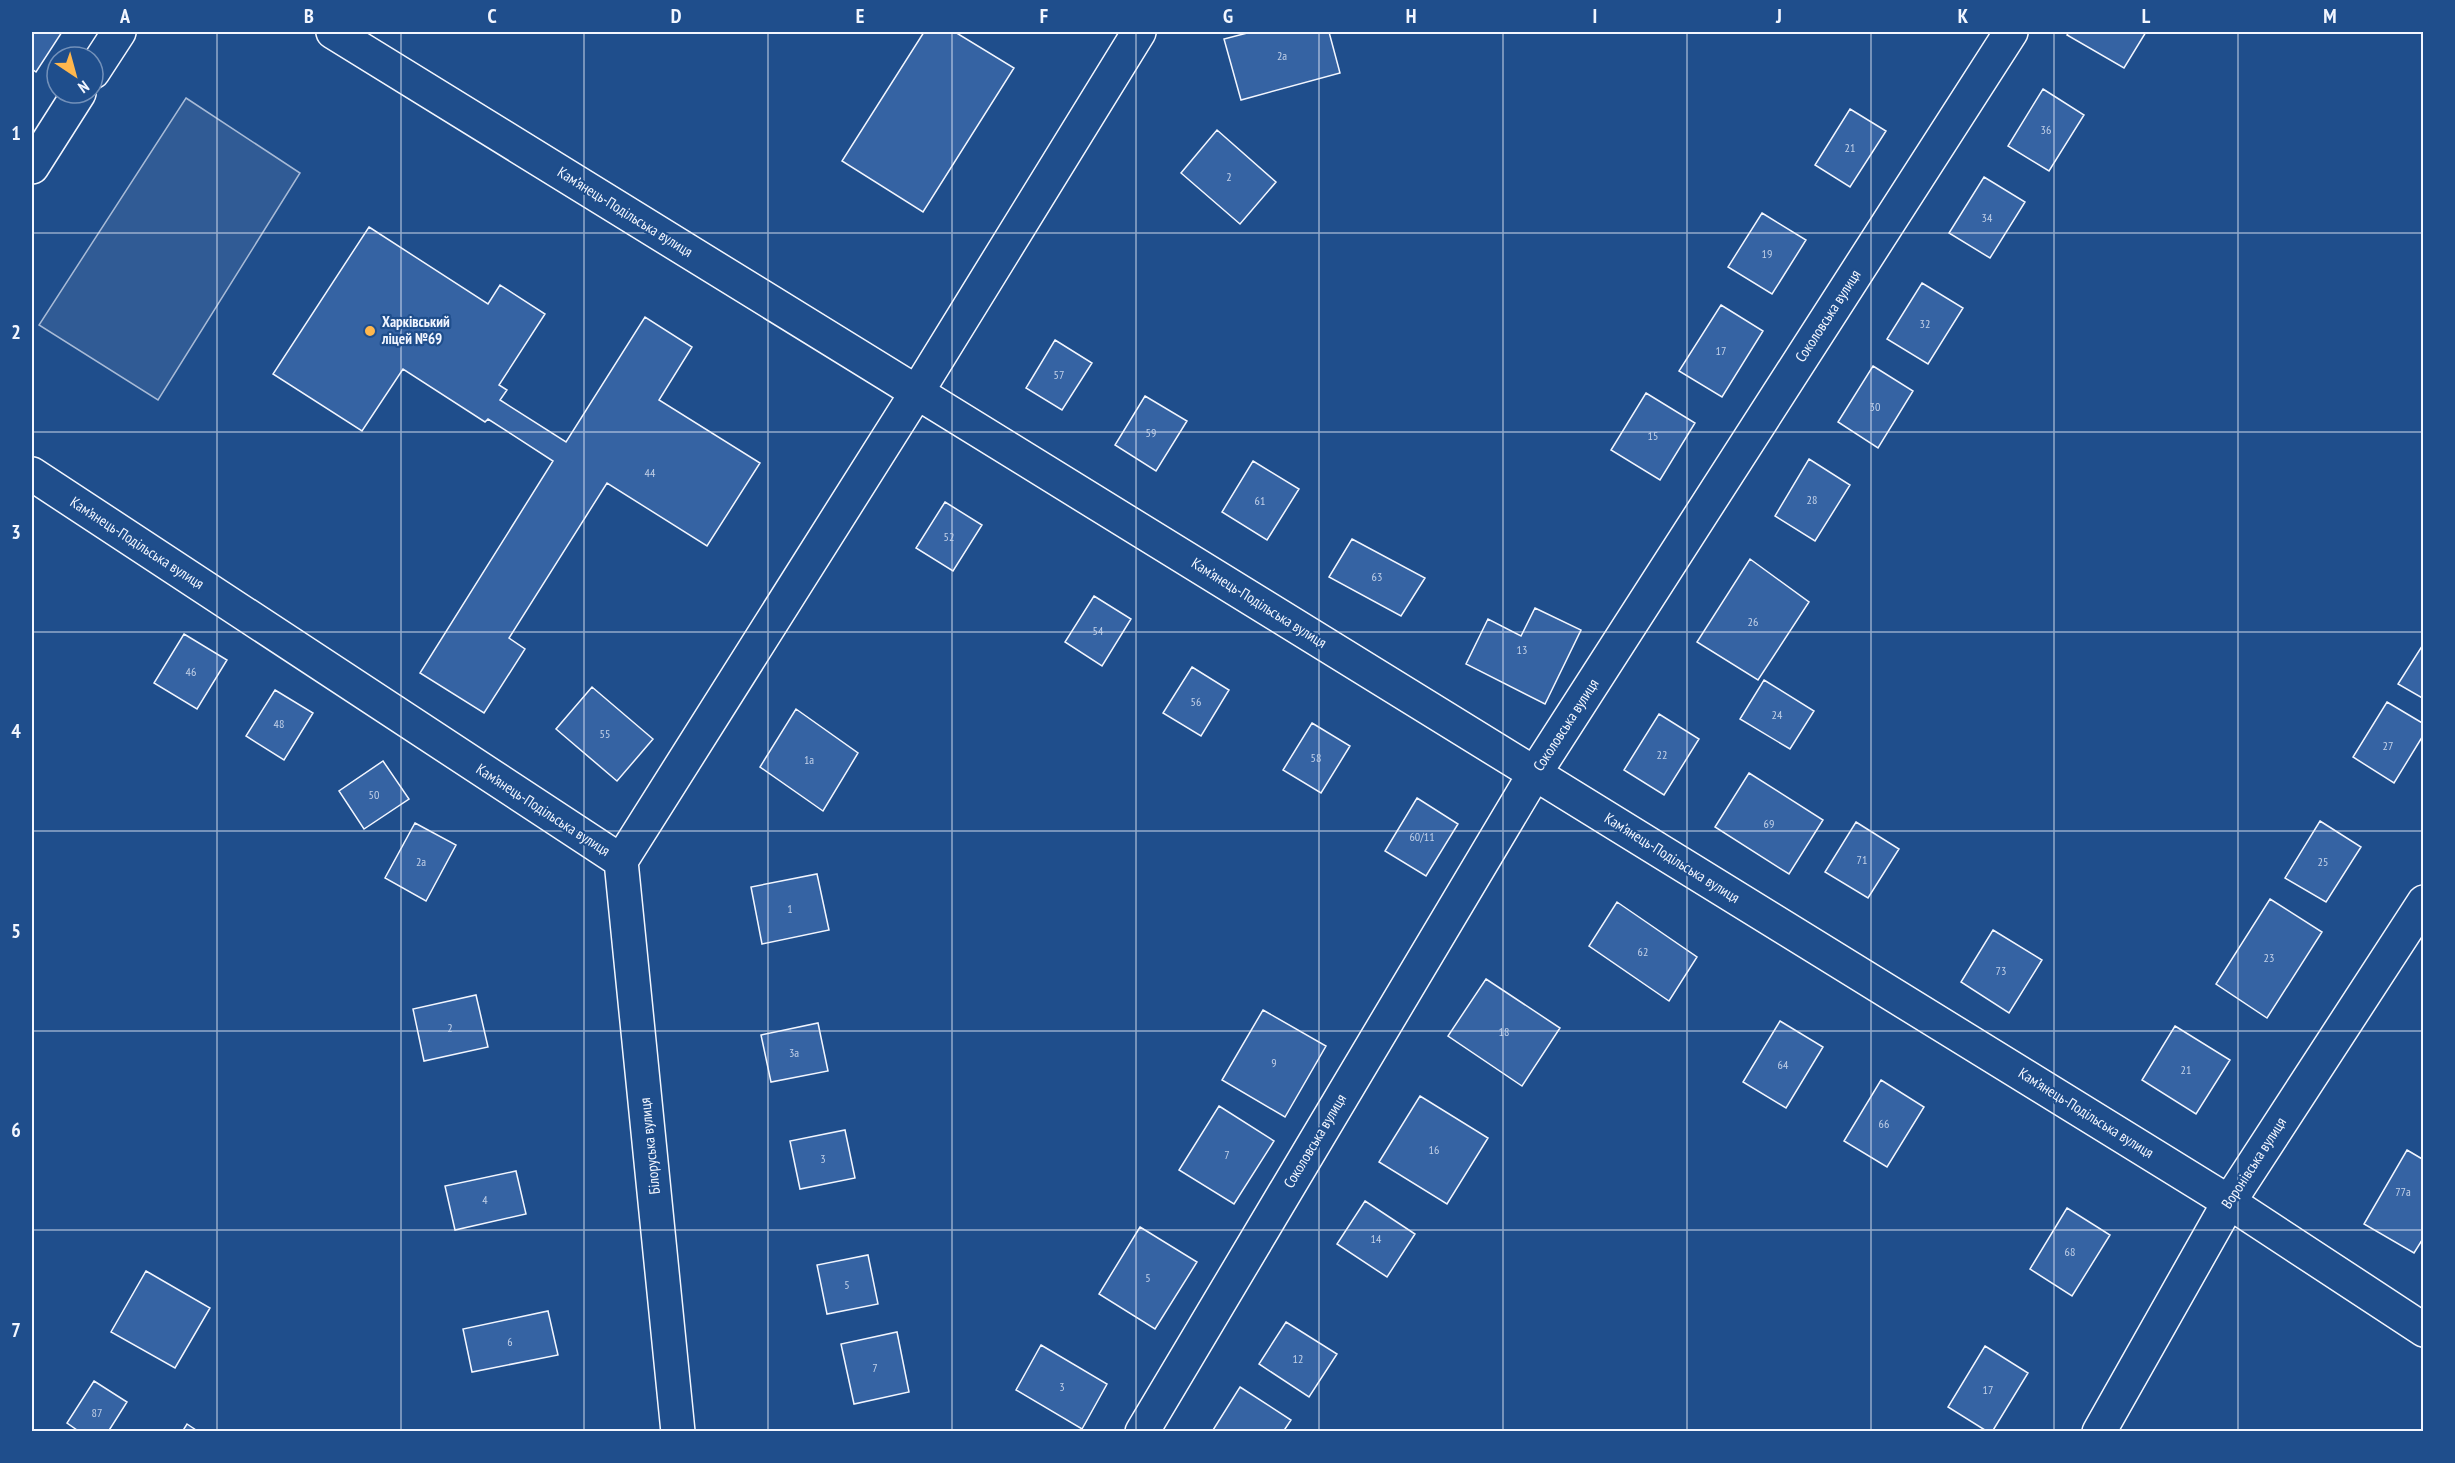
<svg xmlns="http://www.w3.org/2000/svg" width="2455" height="1463" viewBox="0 0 2455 1463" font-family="'PT Sans Narrow',sans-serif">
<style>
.built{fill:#305b95;stroke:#a8bbd7;stroke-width:1.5}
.building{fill:#3563a3;stroke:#f2f6ff;stroke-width:1.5}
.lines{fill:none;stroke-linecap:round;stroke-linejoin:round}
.minor-casing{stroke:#f2f6ff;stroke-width:36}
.minor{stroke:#1f4e8c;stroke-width:33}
.grid{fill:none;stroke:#f2f6ff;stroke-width:1.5;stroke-opacity:0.55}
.poi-dot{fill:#ffb74d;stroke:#1f4e8c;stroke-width:2}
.labels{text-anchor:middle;stroke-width:4.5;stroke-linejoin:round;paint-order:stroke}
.number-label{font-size:12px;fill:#c3d1e8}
.street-label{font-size:15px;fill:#f2f6ff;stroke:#1f4e8c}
.poi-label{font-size:15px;font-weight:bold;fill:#f2f6ff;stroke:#1f4e8c;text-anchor:start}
.neatline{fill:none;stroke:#f2f6ff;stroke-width:2}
.grid-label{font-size:20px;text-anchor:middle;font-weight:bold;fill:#f2f6ff}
</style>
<rect width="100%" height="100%" fill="#1f4e8c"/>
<path class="built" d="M 186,98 L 300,173 L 158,400 L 39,325 Z"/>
<path class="building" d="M 32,32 L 62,32 L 36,72 L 32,69 Z
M 924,32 L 955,32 L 1014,68 L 923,212 L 842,161 Z
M 1251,32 L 1329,32 L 1340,73 L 1241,100 L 1224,39 Z
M 2069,32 L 2146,32 L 2124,68 L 2067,35 Z
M 2043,89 L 2084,115 L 2049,171 L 2008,146 Z
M 1850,109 L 1886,131 L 1850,187 L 1815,165 Z
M 1217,130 L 1276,182 L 1240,224 L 1181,173 Z
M 1984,177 L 2025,202 L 1990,258 L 1949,233 Z
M 1762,213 L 1806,240 L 1772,294 L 1728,267 Z
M 369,227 L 488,304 L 500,285 L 545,314 L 499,385 L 507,390 L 500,400 L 566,442 L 645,317 L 692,347 L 659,400 L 760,463 L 707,546 L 607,483 L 509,638 L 525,649 L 484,713 L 420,673 L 553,461 L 488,419 L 485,422 L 403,369 L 362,431 L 273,374 Z
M 1922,283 L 1963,308 L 1928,364 L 1887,339 Z
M 1721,305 L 1763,331 L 1722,397 L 1679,371 Z
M 1055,340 L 1092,363 L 1062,410 L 1026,388 Z
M 1873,366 L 1913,391 L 1878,448 L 1838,422 Z
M 1646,393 L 1695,423 L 1660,480 L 1611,450 Z
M 1145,396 L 1187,421 L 1156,471 L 1115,445 Z
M 1809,459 L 1850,485 L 1815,541 L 1775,516 Z
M 1253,461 L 1299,489 L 1267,540 L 1222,512 Z
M 945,502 L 982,525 L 953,571 L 916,548 Z
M 1352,539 L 1425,578 L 1401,616 L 1329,577 Z
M 1750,559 L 1809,602 L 1758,680 L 1697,642 Z
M 1094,596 L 1131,619 L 1102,666 L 1065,642 Z
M 1535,608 L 1581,630 L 1545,704 L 1466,664 L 1488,619 L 1521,636 Z
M 184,634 L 227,660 L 197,709 L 154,683 Z
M 2424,643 L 2424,699 L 2398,684 Z
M 1192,667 L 1229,690 L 1201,736 L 1163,713 Z
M 1764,680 L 1814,711 L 1790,749 L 1740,719 Z
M 592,687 L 653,739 L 617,781 L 556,729 Z
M 275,690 L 313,713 L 284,760 L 246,736 Z
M 2387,702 L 2424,724 L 2424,734 L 2394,783 L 2353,757 Z
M 796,709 L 858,753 L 823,811 L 760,767 Z
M 1659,714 L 1699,739 L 1664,795 L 1624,770 Z
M 1312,723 L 1350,746 L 1321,793 L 1283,770 Z
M 383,761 L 409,799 L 364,829 L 339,791 Z
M 1749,773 L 1823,820 L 1789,874 L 1715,827 Z
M 1417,798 L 1458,824 L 1426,876 L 1385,851 Z
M 2320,821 L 2361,847 L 2326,902 L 2285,878 Z
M 1856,822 L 1899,849 L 1868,898 L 1825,872 Z
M 415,823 L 456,845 L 426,901 L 385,878 Z
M 817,874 L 829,930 L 762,944 L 751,887 Z
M 2270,899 L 2322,932 L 2267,1018 L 2216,984 Z
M 1617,902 L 1697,957 L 1669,1001 L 1589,946 Z
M 1993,930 L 2042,960 L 2009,1013 L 1961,982 Z
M 1486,979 L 1560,1028 L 1522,1086 L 1448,1036 Z
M 476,995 L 488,1047 L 424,1061 L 413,1009 Z
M 1263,1010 L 1326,1046 L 1285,1117 L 1222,1080 Z
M 1780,1021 L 1823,1047 L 1786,1108 L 1743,1082 Z
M 818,1023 L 828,1071 L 771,1082 L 761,1035 Z
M 2175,1026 L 2230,1060 L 2196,1114 L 2142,1080 Z
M 1881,1080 L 1924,1107 L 1887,1167 L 1844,1141 Z
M 1420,1096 L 1488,1138 L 1447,1204 L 1379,1162 Z
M 1219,1106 L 1274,1141 L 1234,1204 L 1179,1170 Z
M 845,1130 L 855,1178 L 800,1189 L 790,1141 Z
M 2407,1150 L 2424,1160 L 2424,1237 L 2414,1253 L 2364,1224 Z
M 516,1171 L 526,1214 L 455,1230 L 445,1186 Z
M 1365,1201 L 1415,1234 L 1387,1277 L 1337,1244 Z
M 2067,1208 L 2110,1235 L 2072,1296 L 2030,1269 Z
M 1140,1227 L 1197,1262 L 1155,1329 L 1099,1294 Z
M 868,1255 L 878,1304 L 827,1314 L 817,1265 Z
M 146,1271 L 210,1308 L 175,1368 L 111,1332 Z
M 548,1311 L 558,1355 L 472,1372 L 463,1329 Z
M 1286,1322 L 1337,1354 L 1309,1397 L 1259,1364 Z
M 897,1332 L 909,1392 L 854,1404 L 841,1344 Z
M 1041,1345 L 1107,1384 L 1082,1429 L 1016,1390 Z
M 1985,1346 L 2028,1373 L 1992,1432 L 1988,1432 L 1948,1407 Z
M 94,1381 L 127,1402 L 108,1432 L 80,1432 L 67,1423 Z
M 1240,1387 L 1291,1420 L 1283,1432 L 1216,1432 L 1213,1430 Z
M 187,1424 L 199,1432 L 182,1432 Z"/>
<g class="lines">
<g class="minor-casing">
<path id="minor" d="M 333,32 L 2229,1202 L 2424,1330
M 93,72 L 119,32
M 32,167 L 79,93
M 32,474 L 621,861 L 917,392 L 1139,32
M 621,861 L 678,1432
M 1142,1432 L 1535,773 L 2011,32
M 2099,1432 L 2229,1202 L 2424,902"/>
</g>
<use href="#minor" class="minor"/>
</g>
<path class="grid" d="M 217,32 L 217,1432M 401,32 L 401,1432M 584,32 L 584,1432M 768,32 L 768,1432M 952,32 L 952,1432M 1136,32 L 1136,1432M 1319,32 L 1319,1432M 1503,32 L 1503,1432M 1687,32 L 1687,1432M 1871,32 L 1871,1432M 2054,32 L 2054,1432M 2238,32 L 2238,1432M 32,233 L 2424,233M 32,432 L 2424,432M 32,632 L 2424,632M 32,831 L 2424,831M 32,1031 L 2424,1031M 32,1230 L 2424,1230"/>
<circle class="poi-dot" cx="370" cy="331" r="6"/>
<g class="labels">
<g class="number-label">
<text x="1282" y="60">2а</text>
<text x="2046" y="134">36</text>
<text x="1850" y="152">21</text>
<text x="1229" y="181">2</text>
<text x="1987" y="222">34</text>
<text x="1767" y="258">19</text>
<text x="1925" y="328">32</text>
<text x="1721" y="355">17</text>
<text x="1059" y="379">57</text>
<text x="1875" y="411">30</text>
<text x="1151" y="437">59</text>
<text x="1653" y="440">15</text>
<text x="650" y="477">44</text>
<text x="1812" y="504">28</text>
<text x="1260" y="505">61</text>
<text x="949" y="541">52</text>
<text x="1377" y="581">63</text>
<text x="1753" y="626">26</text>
<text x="1098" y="635">54</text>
<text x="1522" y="654">13</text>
<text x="191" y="676">46</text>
<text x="1196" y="706">56</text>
<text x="1777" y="719">24</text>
<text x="279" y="728">48</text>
<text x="605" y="738">55</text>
<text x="2388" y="750">27</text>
<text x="1662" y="759">22</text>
<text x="1316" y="762">58</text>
<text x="809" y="764">1а</text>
<text x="374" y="799">50</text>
<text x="1769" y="828">69</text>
<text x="1422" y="841">60/11</text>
<text x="1862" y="864">71</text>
<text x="421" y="866">2а</text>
<text x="2323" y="866">25</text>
<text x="790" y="913">1</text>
<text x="1643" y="956">62</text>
<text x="2269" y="962">23</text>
<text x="2001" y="975">73</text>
<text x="450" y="1032">2</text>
<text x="1504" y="1036">18</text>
<text x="794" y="1057">3а</text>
<text x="1274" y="1067">9</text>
<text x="1783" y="1069">64</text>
<text x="2186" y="1074">21</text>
<text x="1884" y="1128">66</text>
<text x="1434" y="1154">16</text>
<text x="1227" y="1159">7</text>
<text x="823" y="1163">3</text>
<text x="2403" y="1196">77а</text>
<text x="485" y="1204">4</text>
<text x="1376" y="1243">14</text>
<text x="2070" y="1256">68</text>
<text x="1148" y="1282">5</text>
<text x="847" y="1289">5</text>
<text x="510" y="1346">6</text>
<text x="1298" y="1363">12</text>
<text x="875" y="1372">7</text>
<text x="1062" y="1391">3</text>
<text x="1988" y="1394">17</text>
<text x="97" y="1417">87</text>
</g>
<g class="street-label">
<text transform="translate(625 212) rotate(32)" y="5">Кам’янець-Подільська вулиця</text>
<text transform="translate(1828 316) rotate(-57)" y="5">Соколовська вулиця</text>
<text transform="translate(137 543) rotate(33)" y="5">Кам’янець-Подільська вулиця</text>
<text transform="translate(1259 603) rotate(32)" y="5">Кам’янець-Подільська вулиця</text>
<text transform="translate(1566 725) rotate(-57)" y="5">Соколовська вулиця</text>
<text transform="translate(543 810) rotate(33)" y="5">Кам’янець-Подільська вулиця</text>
<text transform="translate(1672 858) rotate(32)" y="5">Кам’янець-Подільська вулиця</text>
<text transform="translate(2086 1113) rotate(32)" y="5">Кам’янець-Подільська вулиця</text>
<text transform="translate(1315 1141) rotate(-59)" y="5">Соколовська вулиця</text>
<text transform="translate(650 1146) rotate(-96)" y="5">Білоруська вулиця</text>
<text transform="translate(2254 1163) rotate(-57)" y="5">Воронівська вулиця</text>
</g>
<g class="poi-label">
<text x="382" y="327">Харківський<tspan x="382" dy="17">ліцей №69</tspan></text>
</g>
</g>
<rect width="2455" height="1463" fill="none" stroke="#1f4e8c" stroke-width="66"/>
<g transform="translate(75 75) rotate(144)"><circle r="28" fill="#1f4e8c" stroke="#7391ba" stroke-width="1.5"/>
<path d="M0-4.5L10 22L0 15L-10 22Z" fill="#ffb74d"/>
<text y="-9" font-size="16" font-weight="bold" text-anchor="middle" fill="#f2f6ff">N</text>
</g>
<rect x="33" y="33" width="2389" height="1397" class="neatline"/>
<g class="grid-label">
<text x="125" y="23">A</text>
<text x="309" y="23">B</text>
<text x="492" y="23">C</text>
<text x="676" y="23">D</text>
<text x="860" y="23">E</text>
<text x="1044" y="23">F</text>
<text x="1228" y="23">G</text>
<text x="1411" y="23">H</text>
<text x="1595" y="23">I</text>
<text x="1779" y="23">J</text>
<text x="1963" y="23">K</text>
<text x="2146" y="23">L</text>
<text x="2330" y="23">M</text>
<text x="16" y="140">1</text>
<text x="16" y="339">2</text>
<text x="16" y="539">3</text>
<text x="16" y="738">4</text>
<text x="16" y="938">5</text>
<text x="16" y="1137">6</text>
<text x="16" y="1337">7</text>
</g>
</svg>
